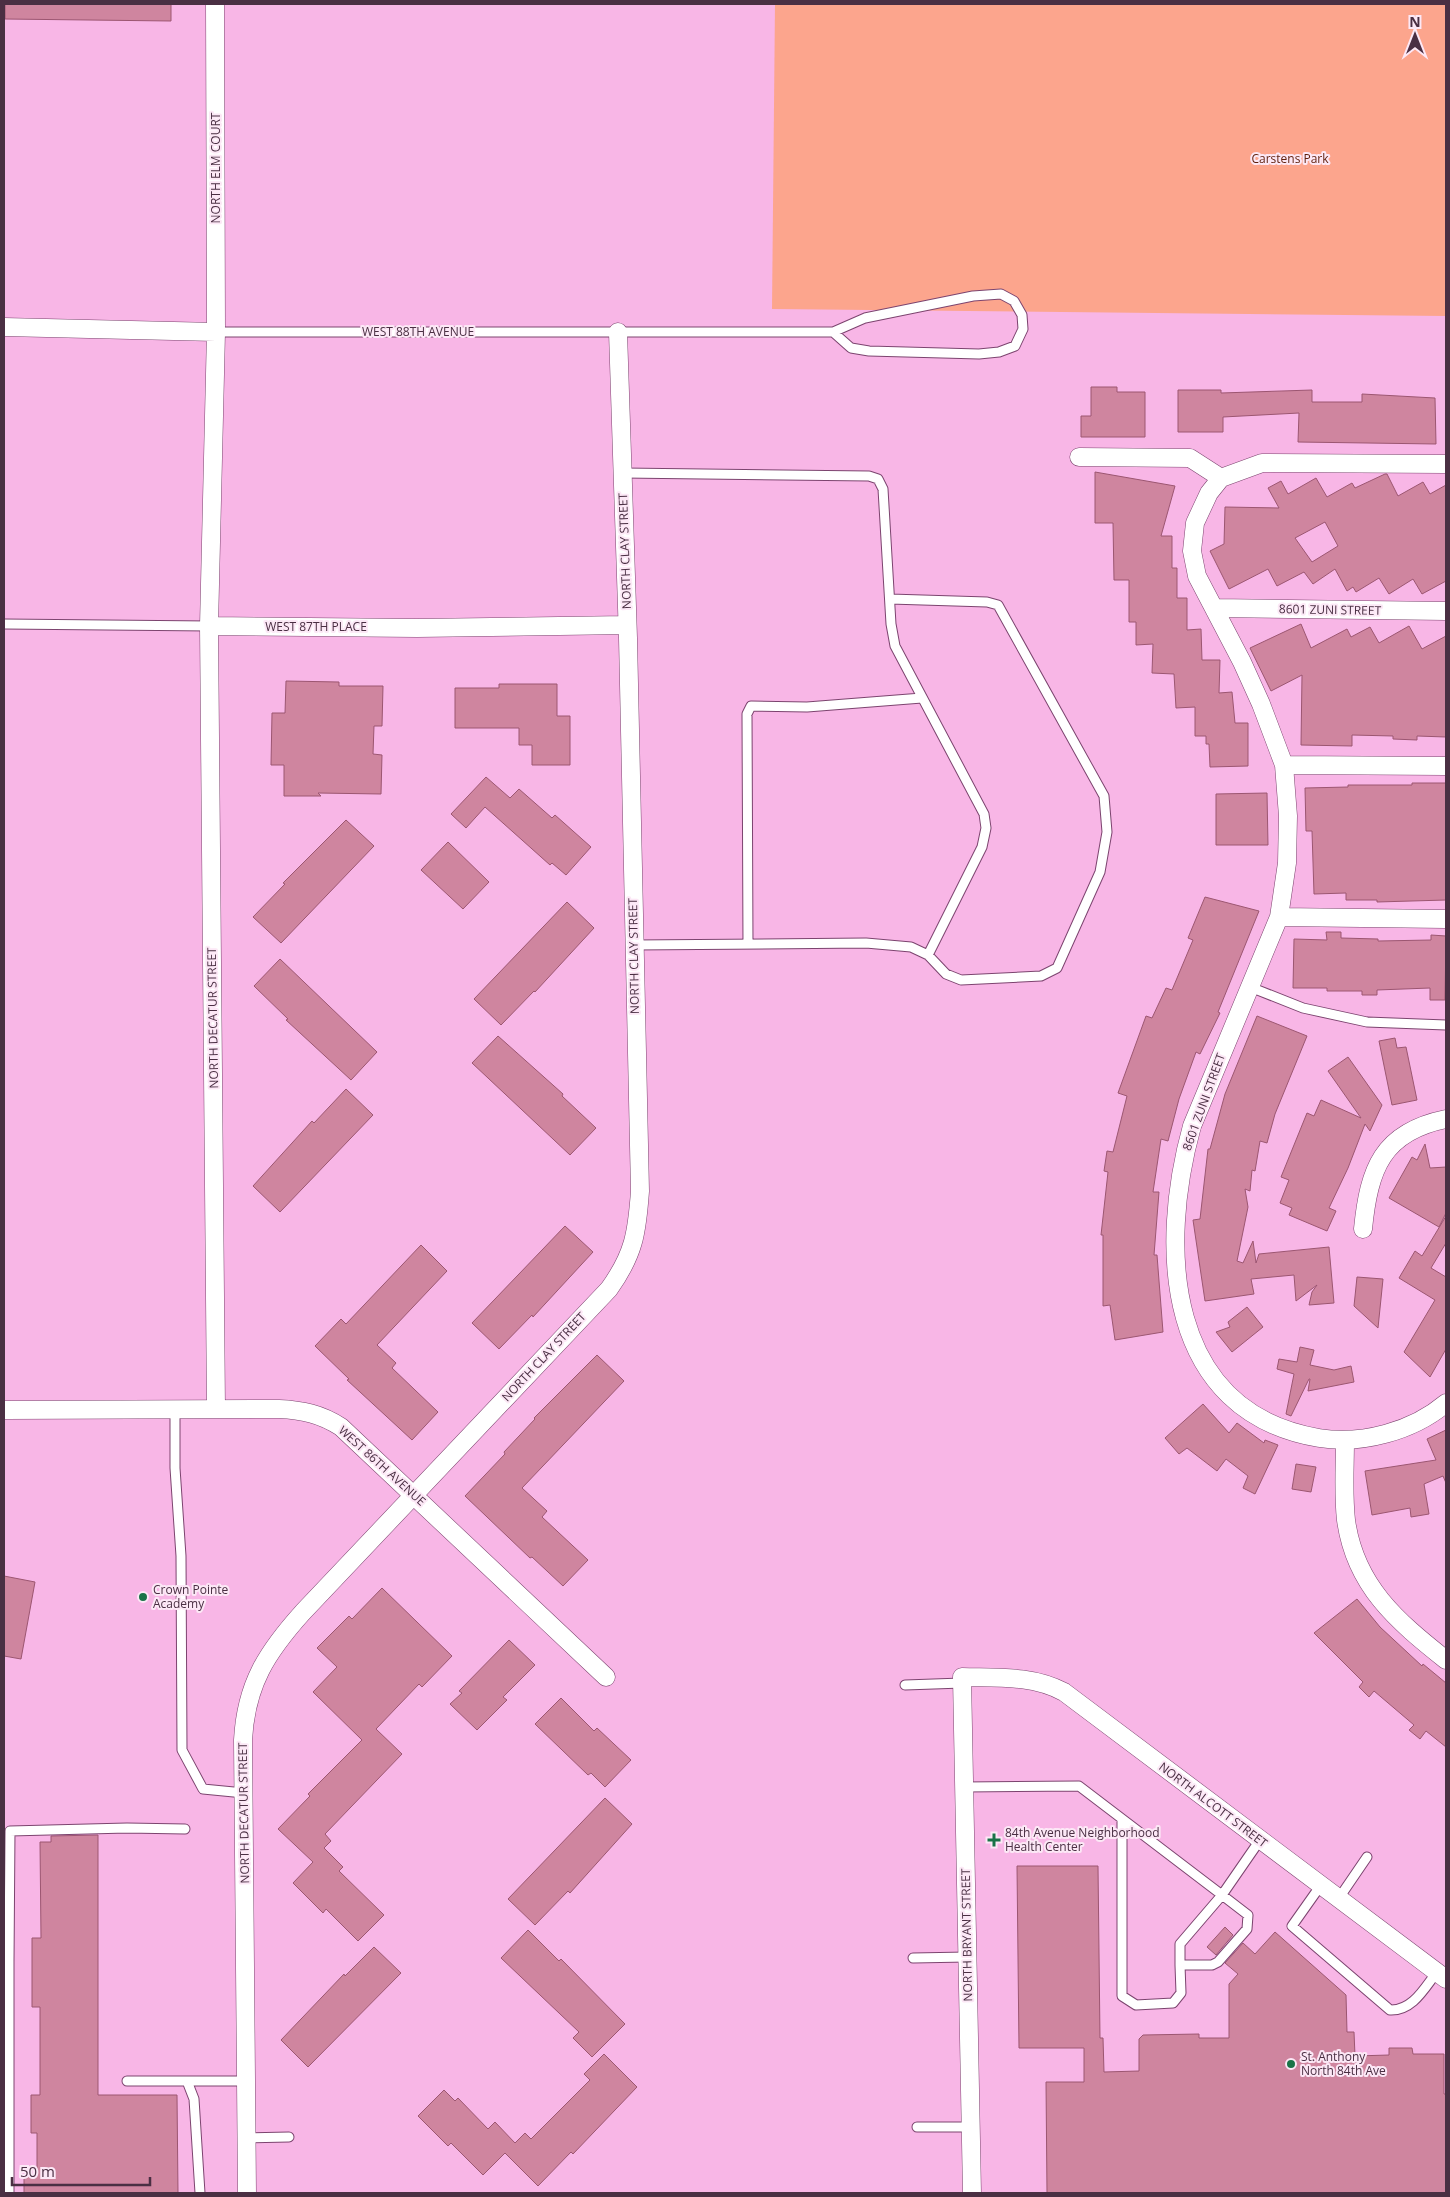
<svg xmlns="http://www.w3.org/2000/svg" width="1450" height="2197" viewBox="0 0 1450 2197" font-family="'Open Sans',sans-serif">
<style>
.green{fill:#fca58d}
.building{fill:#cf859f;stroke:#9c5671;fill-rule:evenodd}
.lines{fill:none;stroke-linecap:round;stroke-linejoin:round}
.service-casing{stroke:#7c446f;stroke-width:11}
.minor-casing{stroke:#7c446f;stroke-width:19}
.service{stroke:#fff;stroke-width:9}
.minor{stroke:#fff;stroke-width:18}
.poi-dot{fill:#197348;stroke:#fce8f6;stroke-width:2}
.labels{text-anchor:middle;stroke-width:4;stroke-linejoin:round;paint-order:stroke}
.park-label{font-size:12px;fill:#5f1f0c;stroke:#fce8f6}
.street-label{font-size:12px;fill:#4a2f43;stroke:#fce8f6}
.poi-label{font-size:12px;fill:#4a2f43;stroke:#fce8f6;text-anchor:start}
</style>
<rect width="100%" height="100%" fill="#f8b6e6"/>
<path class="green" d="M 775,4 L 1446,4 L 1446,316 L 772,309 Z"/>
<path class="building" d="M 5,4 L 171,4 L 171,21 L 5,19 Z
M 1091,387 L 1117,387 L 1117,392 L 1145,392 L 1145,437 L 1081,437 L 1081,416 L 1091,416 Z
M 1178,390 L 1221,390 L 1221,393 L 1312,390 L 1312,402 L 1362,402 L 1362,394 L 1435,398 L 1436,444 L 1298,442 L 1299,413 L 1223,417 L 1223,432 L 1178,432 Z
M 1095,472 L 1175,486 L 1161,536 L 1172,536 L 1172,568 L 1177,568 L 1177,598 L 1187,598 L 1187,630 L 1201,629 L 1202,660 L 1220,660 L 1219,693 L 1232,692 L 1235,723 L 1248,723 L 1248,766 L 1210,767 L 1209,744 L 1206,744 L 1206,736 L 1195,736 L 1195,707 L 1176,708 L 1174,674 L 1152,673 L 1153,644 L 1136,645 L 1136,622 L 1129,622 L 1129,580 L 1114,580 L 1113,523 L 1095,523 Z
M 1385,474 L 1387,474 L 1398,496 L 1423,482 L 1430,494 L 1446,485 L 1446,581 L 1422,594 L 1413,579 L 1389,594 L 1379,578 L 1356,592 L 1353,587 L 1347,591 L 1335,569 L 1313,584 L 1304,572 L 1277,586 L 1268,569 L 1229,589 L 1210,551 L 1224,544 L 1225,507 L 1279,508 L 1268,488 L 1281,481 L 1288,494 L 1316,478 L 1327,497 L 1352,483 L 1355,488 ZM 1325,522 L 1338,546 L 1312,562 L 1295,538 Z
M 1301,624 L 1311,648 L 1347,629 L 1351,637 L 1370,627 L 1379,643 L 1409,626 L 1422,649 L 1446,636 L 1446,737 L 1417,736 L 1417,740 L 1393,739 L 1393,736 L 1352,735 L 1352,746 L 1301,745 L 1302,675 L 1271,691 L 1250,648 Z
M 286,681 L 339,682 L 339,686 L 383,686 L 382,726 L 374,726 L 373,754 L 382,755 L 381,794 L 318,793 L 321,796 L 284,796 L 284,765 L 271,765 L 272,713 L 285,713 Z
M 499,684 L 557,684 L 557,716 L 570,716 L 570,765 L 532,765 L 532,745 L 519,745 L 519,728 L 455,728 L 455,688 L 499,688 Z
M 486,777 L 510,798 L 519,789 L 552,818 L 555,815 L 591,847 L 566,875 L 552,863 L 550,865 L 485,807 L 466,828 L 451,814 Z
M 1412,783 L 1446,783 L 1446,900 L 1377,902 L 1377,900 L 1346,900 L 1346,893 L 1314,894 L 1312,831 L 1306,831 L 1305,788 L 1348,787 L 1348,785 L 1412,785 Z
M 1267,793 L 1268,845 L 1216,845 L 1216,794 Z
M 346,820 L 374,846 L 281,943 L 253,917 L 285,884 L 283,883 Z
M 448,842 L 489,882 L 463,909 L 421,870 Z
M 1205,897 L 1259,911 L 1218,1012 L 1220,1013 L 1200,1054 L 1196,1052 L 1179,1099 L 1168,1141 L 1161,1139 L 1153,1192 L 1159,1192 L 1154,1255 L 1157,1255 L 1163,1332 L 1115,1340 L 1110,1305 L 1103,1306 L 1103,1235 L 1101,1235 L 1108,1172 L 1104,1171 L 1107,1151 L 1113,1152 L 1127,1096 L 1118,1093 L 1146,1016 L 1152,1018 L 1166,988 L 1172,990 L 1193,940 L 1188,938 Z
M 567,902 L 594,928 L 535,992 L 534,991 L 501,1025 L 474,999 Z
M 1326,932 L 1341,932 L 1341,938 L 1378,939 L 1378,941 L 1431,940 L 1431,935 L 1446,936 L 1445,1000 L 1430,1000 L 1430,988 L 1377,990 L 1377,995 L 1362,995 L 1362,991 L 1327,991 L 1327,988 L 1293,988 L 1294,939 L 1327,940 Z
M 280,959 L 377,1052 L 351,1080 L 286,1020 L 288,1019 L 254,986 Z
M 1257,1016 L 1307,1036 L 1275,1114 L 1267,1143 L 1260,1141 L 1255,1171 L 1252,1170 L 1250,1191 L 1245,1189 L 1248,1207 L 1237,1261 L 1243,1263 L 1253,1241 L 1256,1263 L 1259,1254 L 1329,1247 L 1334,1303 L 1309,1305 L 1312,1292 L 1317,1285 L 1296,1301 L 1294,1275 L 1251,1279 L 1254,1294 L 1205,1301 L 1193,1220 L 1200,1219 L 1208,1149 L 1210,1149 L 1225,1094 Z
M 498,1036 L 563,1094 L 562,1096 L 596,1128 L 570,1155 L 472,1063 Z
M 1395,1038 L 1397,1048 L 1406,1047 L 1417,1100 L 1392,1105 L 1379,1041 Z
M 1348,1057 L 1382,1105 L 1370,1131 L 1365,1124 L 1348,1168 L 1329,1208 L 1336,1211 L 1327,1231 L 1289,1215 L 1292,1208 L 1280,1203 L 1289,1180 L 1281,1177 L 1307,1113 L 1314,1116 L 1321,1100 L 1361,1118 L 1328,1071 Z
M 346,1089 L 373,1115 L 280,1212 L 253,1186 L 312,1121 L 314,1123 Z
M 1425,1144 L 1430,1168 L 1446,1167 L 1446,1213 L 1439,1227 L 1389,1198 L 1412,1157 L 1417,1160 Z
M 1446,1216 L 1446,1243 L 1431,1268 L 1446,1277 L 1446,1349 L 1430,1377 L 1404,1352 L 1435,1300 L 1399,1278 L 1415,1251 L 1422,1256 Z
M 565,1226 L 593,1252 L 533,1317 L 532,1315 L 499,1349 L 472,1323 Z
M 421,1245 L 447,1271 L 377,1345 L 396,1363 L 392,1368 L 438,1412 L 412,1440 L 347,1380 L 349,1379 L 315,1346 L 341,1319 L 346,1324 Z
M 1357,1277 L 1383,1279 L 1378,1328 L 1354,1306 Z
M 1247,1307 L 1263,1327 L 1232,1352 L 1216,1332 L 1230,1327 L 1228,1322 Z
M 1300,1347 L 1314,1350 L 1310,1365 L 1334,1370 L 1351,1366 L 1354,1382 L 1308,1391 L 1310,1379 L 1309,1379 L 1291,1416 L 1286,1414 L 1294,1374 L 1277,1369 L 1279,1359 L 1297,1362 Z
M 597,1355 L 624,1381 L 522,1488 L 547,1511 L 542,1517 L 588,1560 L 563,1586 L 532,1557 L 530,1558 L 465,1496 L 505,1454 L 504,1452 L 535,1419 L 534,1418 Z
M 1203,1404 L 1229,1433 L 1237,1423 L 1264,1443 L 1265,1440 L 1278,1445 L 1255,1494 L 1243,1488 L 1248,1476 L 1226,1459 L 1217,1471 L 1187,1448 L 1179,1454 L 1165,1438 Z
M 1446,1430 L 1446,1483 L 1443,1476 L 1424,1484 L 1429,1514 L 1411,1517 L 1410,1508 L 1372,1515 L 1365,1471 L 1436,1460 L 1427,1439 Z
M 1296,1464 L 1316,1467 L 1311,1492 L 1292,1489 Z
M 4,1576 L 35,1582 L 21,1659 L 4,1656 Z
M 382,1588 L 452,1656 L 422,1687 L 419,1684 L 376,1729 L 402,1754 L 325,1834 L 331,1841 L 324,1848 L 343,1867 L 339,1871 L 384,1915 L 358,1941 L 326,1909 L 323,1913 L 293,1883 L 313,1862 L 278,1829 L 310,1796 L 308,1794 L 362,1740 L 313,1692 L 337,1667 L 317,1648 L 349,1616 L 352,1619 Z
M 1357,1599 L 1380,1627 L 1422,1666 L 1423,1664 L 1446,1683 L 1446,1747 L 1426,1731 L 1420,1739 L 1409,1730 L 1414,1725 L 1374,1691 L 1369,1697 L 1359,1687 L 1363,1682 L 1314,1633 Z
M 509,1640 L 535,1665 L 503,1697 L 507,1700 L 477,1730 L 450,1704 L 462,1693 L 459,1691 Z
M 561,1698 L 594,1731 L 597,1728 L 631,1760 L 605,1787 L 591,1773 L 588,1775 L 535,1724 Z
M 605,1798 L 632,1824 L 570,1893 L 568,1891 L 535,1925 L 508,1899 Z
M 98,1835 L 98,2095 L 177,2095 L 178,2193 L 24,2193 L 24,2175 L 37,2175 L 37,2133 L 31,2133 L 31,2095 L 40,2095 L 40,2007 L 32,2007 L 32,1938 L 41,1938 L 40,1842 L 51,1842 L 51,1836 Z
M 1017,1866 L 1098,1866 L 1100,2038 L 1103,2038 L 1104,2072 L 1139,2071 L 1139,2039 L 1143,2035 L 1199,2034 L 1199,2038 L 1229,2038 L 1229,1984 L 1238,1974 L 1225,1963 L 1243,1943 L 1255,1954 L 1275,1932 L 1346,1995 L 1347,2032 L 1354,2032 L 1355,2056 L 1389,2055 L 1389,2048 L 1412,2048 L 1413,2054 L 1444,2054 L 1444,2094 L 1446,2094 L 1446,2193 L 1047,2193 L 1046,2082 L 1084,2082 L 1084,2048 L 1019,2048 Z
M 1225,1927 L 1233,1935 L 1216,1955 L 1207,1947 Z
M 528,1930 L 559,1961 L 561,1959 L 625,2024 L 592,2057 L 573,2038 L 579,2032 L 501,1958 Z
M 374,1947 L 401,1973 L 308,2067 L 281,2040 L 344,1974 L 345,1976 Z
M 604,2054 L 637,2087 L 573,2154 L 571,2152 L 538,2186 L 505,2153 L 483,2175 L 451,2143 L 448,2146 L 418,2116 L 444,2090 L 455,2101 L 458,2098 L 488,2129 L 495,2122 L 515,2143 L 525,2133 L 531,2139 L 590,2080 L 584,2074 Z"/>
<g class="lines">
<g class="service-casing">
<path id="service" d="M 216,332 L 833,332 L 865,318 L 973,296 L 1001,294 L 1014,301 L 1022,315 L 1023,329 L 1015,346 L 999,352 L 979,354 L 869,351 L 851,348 L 833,332
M 623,473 L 869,476 L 878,479 L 883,489 L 891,624 L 895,646 L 984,814 L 986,828 L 982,847 L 928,955 L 911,947 L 866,943 L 634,945
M 890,599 L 987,602 L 998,605 L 1104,796 L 1107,832 L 1100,872 L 1057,968 L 1041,976 L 961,980 L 946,974 L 928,955
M 4,624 L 209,626
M 748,944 L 747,714 L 751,706 L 807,707 L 922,698
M 1250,987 L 1303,1008 L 1367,1022 L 1446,1025
M 175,1409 L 175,1468 L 181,1556 L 182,1750 L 203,1789 L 244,1793
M 905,1685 L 962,1683
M 964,1787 L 1079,1786 L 1222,1895 L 1260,1840
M 1122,1819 L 1122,1996 L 1136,2005 L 1173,2003 L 1181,1993 L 1180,1965
M 1321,1885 L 1292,1926 L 1390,2010 C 1413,2011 1425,1987 1437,1972
M 1222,1895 L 1248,1915 L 1247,1929 L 1218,1962 L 1212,1965 L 1180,1965 L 1180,1944 Z
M 1339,1898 L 1367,1857
M 913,1958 L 967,1957
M 4,1962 L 9,1962 L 10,1831 L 127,1828 L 185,1829
M 9,1962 L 9,2193
M 127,2081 L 247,2081
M 187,2081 L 194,2099 L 200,2193
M 917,2127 L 970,2127
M 247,2138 L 289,2137"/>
</g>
<g class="minor-casing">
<path id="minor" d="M 215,4 L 216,332 L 209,626 L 216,1409
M 4,327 L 216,332
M 1079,457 L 1190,458 L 1221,478
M 1446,464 L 1262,463 L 1221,478 L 1209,493 L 1195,523 L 1192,551 L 1197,576 L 1242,662 L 1261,704 L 1284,765 L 1288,816 L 1287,863 L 1279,917 L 1192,1126 C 1158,1248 1165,1412 1319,1438 C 1362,1445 1413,1431 1446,1403
M 1214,608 L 1446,611
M 209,626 L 417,628 L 627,625
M 1284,765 L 1446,766
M 1279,917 L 1446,919
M 1363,1229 C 1369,1169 1382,1132 1446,1119
M 4,1410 L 279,1409 C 302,1410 321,1414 341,1427 L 606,1677
M 1345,1440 C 1345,1466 1343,1494 1346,1520 C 1355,1586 1397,1621 1446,1660
M 247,2193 L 243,1740 C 246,1684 267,1652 303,1612 L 609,1289 C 634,1254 637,1233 640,1191 L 628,638 L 618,332
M 972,2193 L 962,1677 C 997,1678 1032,1675 1064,1692 L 1446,1979"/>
</g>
<use href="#service" class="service"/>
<use href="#minor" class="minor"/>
</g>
<g class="poi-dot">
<circle cx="143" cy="1597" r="5"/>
<path d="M991.5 1832.5h5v5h5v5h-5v5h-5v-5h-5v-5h5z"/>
<circle cx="1291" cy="2064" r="5"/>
</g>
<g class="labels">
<g class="park-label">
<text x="1290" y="163">Carstens Park</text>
</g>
<g class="street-label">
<text transform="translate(216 168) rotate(-90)" y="4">NORTH ELM COURT</text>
<text x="418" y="336">WEST 88TH AVENUE</text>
<text transform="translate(625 551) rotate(-92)" y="4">NORTH CLAY STREET</text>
<text transform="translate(1330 610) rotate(1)" y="4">8601 ZUNI STREET</text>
<text x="316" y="631">WEST 87TH PLACE</text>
<text transform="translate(634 956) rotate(-91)" y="4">NORTH CLAY STREET</text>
<text transform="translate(213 1018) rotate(-91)" y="4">NORTH DECATUR STREET</text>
<text transform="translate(1204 1102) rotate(-70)" y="4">8601 ZUNI STREET</text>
<text transform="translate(544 1357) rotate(-47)" y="4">NORTH CLAY STREET</text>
<text transform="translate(382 1466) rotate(42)" y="4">WEST 86TH AVENUE</text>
<text transform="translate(1213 1805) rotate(37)" y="4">NORTH ALCOTT STREET</text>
<text transform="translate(244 1813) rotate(-91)" y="4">NORTH DECATUR STREET</text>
<text transform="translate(967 1935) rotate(-91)" y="4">NORTH BRYANT STREET</text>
</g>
<g class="poi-label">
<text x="153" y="1594">Crown Pointe<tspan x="153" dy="14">Academy</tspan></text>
<text x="1005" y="1837">84th Avenue Neighborhood<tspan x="1005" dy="14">Health Center</tspan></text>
<text x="1301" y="2061">St. Anthony<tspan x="1301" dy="14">North 84th Ave</tspan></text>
</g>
</g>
<rect width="1450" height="2197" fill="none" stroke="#4a2f43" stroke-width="10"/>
<g transform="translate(1415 35)" stroke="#fce8f6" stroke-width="4" paint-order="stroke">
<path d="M0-4L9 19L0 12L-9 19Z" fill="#4a2f43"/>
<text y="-8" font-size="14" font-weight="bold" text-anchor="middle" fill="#4a2f43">N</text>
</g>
<path d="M12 2177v8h138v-8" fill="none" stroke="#4a2f43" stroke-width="2.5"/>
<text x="20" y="2177" font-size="15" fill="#4a2f43" stroke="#fce8f6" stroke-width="4" paint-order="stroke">50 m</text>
</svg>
